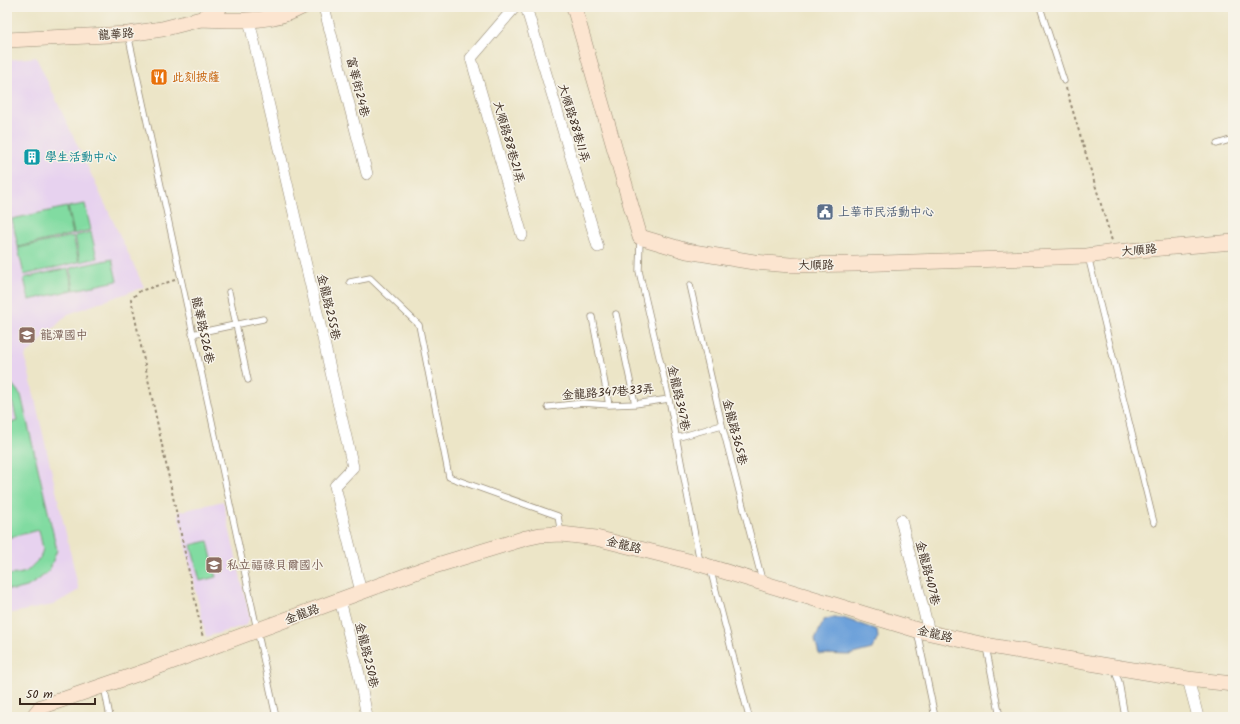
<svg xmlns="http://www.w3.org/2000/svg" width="1240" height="724" viewBox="0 0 1240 724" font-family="Kalam,'LXGW WenKai TC',sans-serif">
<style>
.built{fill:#e7d2ef}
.green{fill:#81dba1;stroke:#5e8260}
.water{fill:#6da1da;stroke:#54667c}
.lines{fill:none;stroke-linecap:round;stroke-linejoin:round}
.lane-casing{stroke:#948872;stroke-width:7}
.street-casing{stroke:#948872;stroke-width:12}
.secondary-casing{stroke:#948872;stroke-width:16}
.path{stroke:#948872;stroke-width:2;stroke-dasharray:3 3;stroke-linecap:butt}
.lane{stroke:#fff;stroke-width:5.5}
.street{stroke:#fff;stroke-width:11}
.secondary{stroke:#fce5d0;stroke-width:15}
.labels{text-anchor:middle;stroke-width:3;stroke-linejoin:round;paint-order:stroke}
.street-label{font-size:12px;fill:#3b2a1e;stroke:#f7f3e8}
.food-label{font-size:12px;fill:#c56008;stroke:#f7f3e8;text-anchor:start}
.culture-label{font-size:12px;fill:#0d838f;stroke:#f7f3e8;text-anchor:start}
.service-label{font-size:12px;fill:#4e5e75;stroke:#f7f3e8;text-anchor:start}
.education-label{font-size:12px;fill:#785e54;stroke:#f7f3e8;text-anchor:start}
</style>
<rect width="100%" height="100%" fill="#f7f3e8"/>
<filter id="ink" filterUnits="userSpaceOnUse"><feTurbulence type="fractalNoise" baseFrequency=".025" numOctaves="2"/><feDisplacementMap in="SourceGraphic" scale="8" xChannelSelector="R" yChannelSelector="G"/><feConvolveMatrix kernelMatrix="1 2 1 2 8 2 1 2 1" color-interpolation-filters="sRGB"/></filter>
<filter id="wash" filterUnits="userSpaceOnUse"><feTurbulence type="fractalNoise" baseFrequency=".012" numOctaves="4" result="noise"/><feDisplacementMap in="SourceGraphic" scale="16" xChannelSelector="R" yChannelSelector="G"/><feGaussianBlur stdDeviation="0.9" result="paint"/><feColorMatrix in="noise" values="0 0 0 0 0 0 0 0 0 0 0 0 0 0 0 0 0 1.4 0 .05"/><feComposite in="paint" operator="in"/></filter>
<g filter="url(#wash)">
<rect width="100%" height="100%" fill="#ece5c7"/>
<path class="built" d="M 36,57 L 144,287 L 68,314 L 25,356 L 79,590 L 53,605 L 7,614 L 7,60 Z
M 223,501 L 250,618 L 246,625 L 206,637 L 178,512 Z"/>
<path class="green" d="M 85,204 L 91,230 L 74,234 L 68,207 Z
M 67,207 L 73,234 L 18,247 L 12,219 Z
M 91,232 L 97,258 L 80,262 L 75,236 Z
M 73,236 L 79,262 L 24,275 L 18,248 Z
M 112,259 L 117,281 L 74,290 L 70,268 Z
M 68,268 L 73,290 L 29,300 L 24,278 Z
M 7,333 L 12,358 L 7,359 Z
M 7,381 L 11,383 L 21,395 L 57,550 L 49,571 L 38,580 L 27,587 L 15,590 L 7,589 L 7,575 L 18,574 L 26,572 L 40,558 L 43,549 L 39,530 L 7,538 L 7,424 L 17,421 L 13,404 L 7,397 Z
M 208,541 L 216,577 L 200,581 L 191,545 Z"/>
<path class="water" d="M 830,618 L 843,618 L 877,630 L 878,638 L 872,649 L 849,655 L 819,654 L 815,639 L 824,620 Z"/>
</g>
<g filter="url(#ink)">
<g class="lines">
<g class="lane-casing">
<path id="lane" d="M 1040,7 L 1064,81
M 128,34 L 276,717
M 1217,144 L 1233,139
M 640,239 L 639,271 L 669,399 L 700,562
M 1088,256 L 1154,523
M 350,282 L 370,278 L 419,325 L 449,477 L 558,516 L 561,534
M 690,285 L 722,425 L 762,580
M 229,292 L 248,380
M 616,314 L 635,404
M 592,317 L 609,405
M 192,334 L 263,319
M 548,407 L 583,403 L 609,405 L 635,404 L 669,399
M 676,438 L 722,425
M 710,568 L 749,717
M 917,631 L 935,717
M 986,647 L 1000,717
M 1114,669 L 1119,682 L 1125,717
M 104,686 L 110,717"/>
</g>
<g class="street-casing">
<path id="street" d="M 324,7 L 367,174
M 515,7 L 471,58 L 522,235
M 526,7 L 598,247
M 249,20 L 353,467 L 335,486 L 361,592
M 901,520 L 929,632
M 340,600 L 359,674 L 367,717
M 1188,679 L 1198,717"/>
</g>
<g class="secondary-casing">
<path id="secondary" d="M 574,7 L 640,237 L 687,251 L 754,262 L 790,265 L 855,264 L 1087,256 L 1115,252 L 1233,242
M 201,19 C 235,20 271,24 302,7
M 7,40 L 128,34 L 162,29 L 201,19 L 220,7
M 33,717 L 41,707 L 149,670 L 421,570 L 526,538 L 540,535 L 561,534 L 596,538 L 700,564 L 917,630 L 985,645 L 1084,662 L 1188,679 L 1233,684"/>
</g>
<path class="path" d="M 1066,88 L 1112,241
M 175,280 L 140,291 L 131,299 L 203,638"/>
<use href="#lane" class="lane"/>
<use href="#street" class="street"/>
<use href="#secondary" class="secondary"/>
</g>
</g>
<defs>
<g id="restaurant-square" transform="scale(0.9)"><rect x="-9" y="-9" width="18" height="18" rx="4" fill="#e8710a" stroke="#f7f3e8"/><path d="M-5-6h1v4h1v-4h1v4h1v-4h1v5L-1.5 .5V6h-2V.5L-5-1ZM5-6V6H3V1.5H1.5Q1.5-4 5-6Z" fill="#fff"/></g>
<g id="building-square" transform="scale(0.9)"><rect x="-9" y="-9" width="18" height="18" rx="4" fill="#0f9aa8" stroke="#f7f3e8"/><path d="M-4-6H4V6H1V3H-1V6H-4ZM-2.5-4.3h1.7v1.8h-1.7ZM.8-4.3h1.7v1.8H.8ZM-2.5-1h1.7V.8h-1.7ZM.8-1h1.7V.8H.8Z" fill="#fff"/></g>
<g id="civic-square" transform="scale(0.9)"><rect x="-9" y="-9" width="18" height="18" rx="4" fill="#5c6f8a" stroke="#f7f3e8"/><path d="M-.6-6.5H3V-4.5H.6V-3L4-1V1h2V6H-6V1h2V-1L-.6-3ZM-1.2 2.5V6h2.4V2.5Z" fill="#fff"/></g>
<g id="school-square" transform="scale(0.9)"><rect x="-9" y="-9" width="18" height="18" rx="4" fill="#8d6e63" stroke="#f7f3e8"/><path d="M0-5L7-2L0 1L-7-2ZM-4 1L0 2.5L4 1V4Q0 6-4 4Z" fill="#fff"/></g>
</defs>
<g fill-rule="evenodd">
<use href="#restaurant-square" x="159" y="77"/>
<use href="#building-square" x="32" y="157"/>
<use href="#civic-square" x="825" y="212"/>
<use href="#school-square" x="27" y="335"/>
<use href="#school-square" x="214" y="565"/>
</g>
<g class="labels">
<g class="street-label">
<text transform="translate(116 34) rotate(-4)" y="4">龍華路</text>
<text transform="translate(358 87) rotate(76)" y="4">富華街24巷</text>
<text transform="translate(574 123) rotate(73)" y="4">大順路88巷11弄</text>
<text transform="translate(509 142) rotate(74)" y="4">大順路88巷21弄</text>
<text transform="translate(1139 250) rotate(-5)" y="4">大順路</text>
<text transform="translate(816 265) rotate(-1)" y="4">大順路</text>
<text transform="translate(329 307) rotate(77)" y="4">金龍路255巷</text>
<text transform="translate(203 330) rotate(78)" y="4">龍華路526巷</text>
<text transform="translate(608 392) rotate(-4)" y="4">金龍路347巷33弄</text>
<text transform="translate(679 398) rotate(78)" y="4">金龍路347巷</text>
<text transform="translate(735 432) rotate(76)" y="4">金龍路365巷</text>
<text transform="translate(624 545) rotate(14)" y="4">金龍路</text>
<text transform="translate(928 573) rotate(76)" y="4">金龍路407巷</text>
<text transform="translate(302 614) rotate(-20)" y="4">金龍路</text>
<text transform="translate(935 634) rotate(13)" y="4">金龍路</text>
<text transform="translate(367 655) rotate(77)" y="4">金龍路250巷</text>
</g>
<g class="food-label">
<text x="172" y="81">此刻披薩</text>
</g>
<g class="culture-label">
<text x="45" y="161">學生活動中心</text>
</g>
<g class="service-label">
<text x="838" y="216">上華市民活動中心</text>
</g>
<g class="education-label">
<text x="40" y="339">龍潭國中</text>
<text x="227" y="569">私立福祿貝爾國小</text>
</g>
</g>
<rect width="1240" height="724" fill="none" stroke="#f7f3e8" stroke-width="24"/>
<path d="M20 698v6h75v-6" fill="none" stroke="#3b2a1e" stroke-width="2"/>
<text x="26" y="698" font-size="12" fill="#3b2a1e" stroke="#f7f3e8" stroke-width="3" paint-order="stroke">50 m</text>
</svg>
